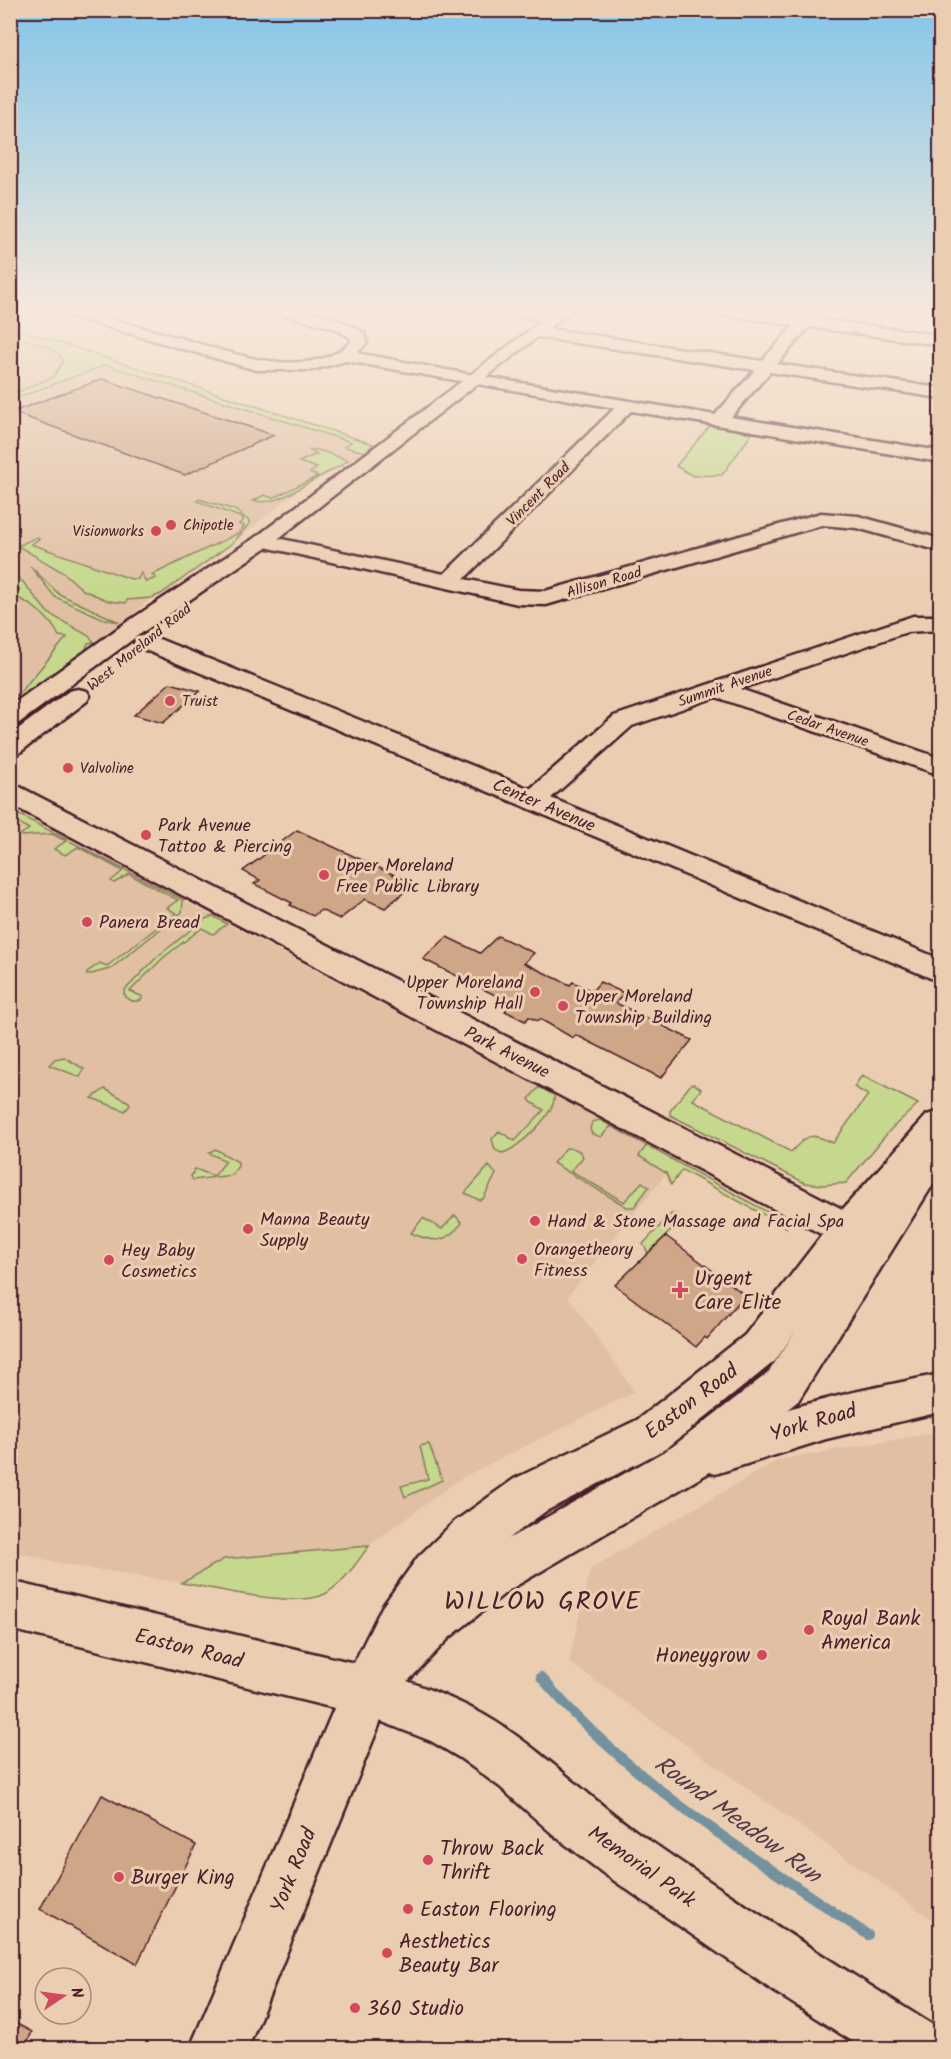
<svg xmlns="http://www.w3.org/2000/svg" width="951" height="2059" viewBox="0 0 951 2059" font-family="Kalam,sans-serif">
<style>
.built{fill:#e0bfa3}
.green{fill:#c5d88d;stroke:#887c5c;stroke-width:1.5}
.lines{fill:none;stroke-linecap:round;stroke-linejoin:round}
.stream{stroke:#73929e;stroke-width:10}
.building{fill:#cfa687;stroke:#4a1f2b;stroke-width:1.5}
.minor-casing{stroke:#4a1f2b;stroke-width:5}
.major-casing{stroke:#4a1f2b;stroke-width:5}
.highway-casing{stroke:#4a1f2b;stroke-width:5}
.minor{fill:#ebceb2;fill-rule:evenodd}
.major{fill:#ebceb2;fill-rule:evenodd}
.highway{fill:#ebceb2;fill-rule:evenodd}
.poi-dot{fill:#d1495b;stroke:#ebceb2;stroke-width:2}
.labels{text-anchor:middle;stroke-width:6;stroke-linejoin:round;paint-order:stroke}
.far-street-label{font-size:15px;fill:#4a1f2b;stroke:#ebceb2}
.far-poi-label{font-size:15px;fill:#4a1f2b;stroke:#ebceb2;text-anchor:start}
.street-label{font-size:18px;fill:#4a1f2b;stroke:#ebceb2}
.poi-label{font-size:18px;fill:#4a1f2b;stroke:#ebceb2;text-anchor:start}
.near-poi-label{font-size:21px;fill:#4a1f2b;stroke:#ebceb2;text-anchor:start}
.near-street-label{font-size:21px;fill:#4a1f2b;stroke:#ebceb2}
.near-water-label{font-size:24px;font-style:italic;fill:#543c48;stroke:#ebceb2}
.near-quarter-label{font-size:26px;letter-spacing:1.5px;fill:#4a1f2b;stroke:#ebceb2}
</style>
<rect width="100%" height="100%" fill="#ebceb2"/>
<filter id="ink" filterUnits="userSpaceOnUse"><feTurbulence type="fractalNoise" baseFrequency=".0167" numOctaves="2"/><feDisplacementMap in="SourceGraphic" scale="12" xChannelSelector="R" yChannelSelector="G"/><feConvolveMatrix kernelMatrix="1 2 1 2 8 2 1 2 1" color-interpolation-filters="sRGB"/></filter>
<g filter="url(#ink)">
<path class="built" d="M 11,327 L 373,444 L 366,452 L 300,489 L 234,542 L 151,598 L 85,657 L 10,714 Z
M 11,810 L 677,1160 L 568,1296 L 635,1392 L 463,1477 L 373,1542 L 340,1582 L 325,1594 L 308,1598 L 275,1598 L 69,1565 L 11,1551 Z
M 940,1432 L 940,1925 L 569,1662 L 590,1569 L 778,1460 Z"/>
<path class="green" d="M 11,327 L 373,444 L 366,452 L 344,447 L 351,442 L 106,365 L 11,400 L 11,395 L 53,377 L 63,362 C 57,344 27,341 11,336 Z
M 714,421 L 756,428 L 722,475 L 693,476 L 676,466 Z
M 309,450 L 318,450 L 348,460 C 340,467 332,470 323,475 C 300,486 280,506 253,501 L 264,495 L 273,498 L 318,476 L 310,473 L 317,468 L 299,462 L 317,454 Z
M 199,499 L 235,510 L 249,521 L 249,524 L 234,542 L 161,594 L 151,598 L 127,600 L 126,603 L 109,601 L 83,590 L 64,573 L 18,546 L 36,537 L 39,539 L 31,544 L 131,579 L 138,579 L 141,573 L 146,582 L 156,578 L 152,575 L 239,533 L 244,526 L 239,524 L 243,521 L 243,518 L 197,501 Z
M 30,566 L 59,594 L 119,622 L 104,619 L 55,597 Z
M 11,571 L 23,582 L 48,613 L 89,636 L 94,642 L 88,643 L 86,649 L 92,650 L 11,714 L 11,698 L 17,696 L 67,637 L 59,636 C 50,617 30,602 11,595 L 20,590 L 11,582 Z
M 10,810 L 183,900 L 182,912 L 110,969 L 87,975 L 87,972 L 100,963 L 107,966 L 176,913 L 167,908 L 178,900 L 129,874 L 114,883 L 111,881 L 123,871 L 78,847 L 65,855 L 54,849 L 66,841 L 52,834 L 22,836 L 20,835 L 29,829 L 11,818 Z
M 213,916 L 227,924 L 213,934 L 202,928 L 164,957 L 130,991 L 143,997 L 141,1000 C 134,1003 128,1000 124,994 L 125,990 L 158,956 L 205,919 Z
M 64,1057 L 84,1069 L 80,1077 L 49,1065 L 55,1059 Z
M 862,1075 L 918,1104 L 891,1129 L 846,1183 L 822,1185 L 805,1183 L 670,1115 L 670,1111 L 691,1084 L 694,1084 L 701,1089 L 693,1100 L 791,1152 C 808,1134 810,1132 833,1143 L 868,1095 L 854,1087 Z
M 539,1087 L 554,1095 C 558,1111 518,1150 502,1153 L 495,1150 L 492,1139 L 499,1131 L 515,1141 L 544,1110 L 531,1102 L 529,1099 Z
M 105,1089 L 129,1102 L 130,1105 L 125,1111 L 92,1098 Z
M 600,1120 L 782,1220 L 786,1227 L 682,1170 L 671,1185 L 666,1173 L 639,1156 L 647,1145 L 611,1126 L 601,1137 L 592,1134 L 590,1129 L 592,1122 Z
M 566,1148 C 574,1148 580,1149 583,1157 L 571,1171 L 624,1202 L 642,1182 L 649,1187 L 634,1207 L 627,1207 L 553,1163 Z
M 215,1149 L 238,1162 L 238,1166 L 232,1175 L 193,1180 L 191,1176 L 195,1169 L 214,1176 L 226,1161 L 209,1153 Z
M 489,1166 L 496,1174 L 483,1199 L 479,1200 L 465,1193 Z
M 671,1214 L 676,1214 L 681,1221 L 648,1253 L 643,1244 Z
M 455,1215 L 462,1223 C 445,1244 434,1243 411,1233 L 423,1218 L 442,1229 Z
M 429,1444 L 442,1480 L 405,1497 L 401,1486 L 428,1479 L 420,1446 Z
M 369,1546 C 357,1562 343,1584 325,1594 C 296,1609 215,1588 182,1583 L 224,1559 Z"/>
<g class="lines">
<path class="stream" d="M 541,1677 C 631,1784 754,1857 868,1935"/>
</g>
<path class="building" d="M 102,379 L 182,405 L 274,435 L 185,475 L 12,412 Z
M 170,683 L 200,691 L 163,723 L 134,715 Z
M 297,830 L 414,884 L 385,908 L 365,899 L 340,919 L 321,910 L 313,916 L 290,905 L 292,903 L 254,884 L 260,880 L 243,871 Z
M 498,936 L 534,953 L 524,963 L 570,985 L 573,982 L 592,991 L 600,982 L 624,993 L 616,1003 L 692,1040 L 661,1078 L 576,1035 L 573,1038 L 540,1019 L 538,1021 L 529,1017 L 525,1021 L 505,1011 L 508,1008 L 499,1003 L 503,999 L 423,959 L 447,937 L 480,953 Z
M 666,1236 L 745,1295 L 707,1339 L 705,1337 L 696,1347 L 615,1285 Z
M 102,1795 L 196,1845 L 137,1964 L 40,1909 Z
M 10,2020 L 32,2032 L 24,2049 L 10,2049 Z"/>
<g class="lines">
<g class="minor-casing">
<path id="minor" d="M 47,307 L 69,307 C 105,317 140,327 176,337 C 226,351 307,384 351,342 L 351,338 L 334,328 L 266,310 L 264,307 C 298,305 335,316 364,333 L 367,343 L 357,353 L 473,375 L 715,415 L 755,370 L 537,337 L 529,332 L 537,327 L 762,361 L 794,325 L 698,311 L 691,307 L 729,307 L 801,317 L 810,307 L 823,307 L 816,319 L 940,335 L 940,345 L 809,327 L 777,364 L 940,388 L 940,398 L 770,372 L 731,417 L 940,451 L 940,462 L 631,411 L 464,579 L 518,590 L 545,591 L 821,513 L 858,516 L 940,539 L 940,551 L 857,528 L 822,525 L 546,605 L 518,604 L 256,545 L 253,541 L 256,537 L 263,535 L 444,574 L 615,408 L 346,361 L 312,370 L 256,370 L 49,310 Z
M 492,307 L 518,307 L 558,316 L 560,319 L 553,323 L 494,310 Z
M 913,616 L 940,616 L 940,630 L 907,632 L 740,689 L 940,758 L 940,775 L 716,697 L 632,726 L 551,798 L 940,959 L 940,982 L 523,806 L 138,647 L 134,642 L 138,637 L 146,635 L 154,637 L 530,789 L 614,716 Z
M 10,785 L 20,787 L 885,1231 L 890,1242 L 885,1253 L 871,1258 L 857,1253 L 10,804 Z
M 367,1666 C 411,1683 456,1697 496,1722 C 548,1755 592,1801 643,1836 C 739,1903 837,1965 936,2027 L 940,2038 L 940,2048 L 863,2048 L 775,1992 L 603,1873 L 556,1837 L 500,1787 L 460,1758 L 431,1741 L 349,1709 L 342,1691 L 349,1673 Z"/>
</g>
<g class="major-casing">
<path id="major" d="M 560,307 L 576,307 L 270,545 L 140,634 L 19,723 L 10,725 L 10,706 L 124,624 L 256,537 Z
M 78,689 L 87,691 L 90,696 L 87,701 L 19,753 L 10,756 L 10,735 L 69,691 Z
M 10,1581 L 367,1666 L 385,1673 L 392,1691 L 385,1709 L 367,1716 L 10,1629 Z"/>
</g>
<g class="highway-casing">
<path id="highway" d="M 940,1111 L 940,1173 L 798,1401 L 788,1409 L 854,1392 L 940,1374 L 940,1412 L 826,1439 L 715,1474 L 710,1472 L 509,1590 L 449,1638 L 409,1680 L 395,1686 L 248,2048 L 190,2048 L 349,1673 L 382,1607 L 418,1557 L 454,1522 L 514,1479 L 637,1420 L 745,1335 L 835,1218 L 927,1115 ZM 797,1329 L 768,1373 L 672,1447 L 508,1539 L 546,1511 L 667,1448 L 775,1361 Z"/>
</g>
<use href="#minor" class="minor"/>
<use href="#major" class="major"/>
<use href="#highway" class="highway"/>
</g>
</g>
<linearGradient id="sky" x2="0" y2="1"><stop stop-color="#84c5e9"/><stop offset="0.52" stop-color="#f6e9dc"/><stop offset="1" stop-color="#f6e9dc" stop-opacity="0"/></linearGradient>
<rect width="951" height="595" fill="url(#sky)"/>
<g class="poi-dot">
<circle cx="171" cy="525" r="6"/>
<circle cx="156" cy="531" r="6"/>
<circle cx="170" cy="701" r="6"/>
<circle cx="68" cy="768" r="6"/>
<circle cx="146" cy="835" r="6"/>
<circle cx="324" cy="875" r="6"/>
<circle cx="87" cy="922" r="6"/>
<circle cx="535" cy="992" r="6"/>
<circle cx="563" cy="1006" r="6"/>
<circle cx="535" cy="1221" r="6"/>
<circle cx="248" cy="1229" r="6"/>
<circle cx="522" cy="1259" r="6"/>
<circle cx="109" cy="1260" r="6"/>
<path d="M677 1281h6v6h6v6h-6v6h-6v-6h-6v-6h6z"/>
<circle cx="809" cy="1630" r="6"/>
<circle cx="762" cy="1655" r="6"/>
<circle cx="428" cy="1860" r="6"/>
<circle cx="119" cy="1877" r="6"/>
<circle cx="408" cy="1909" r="6"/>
<circle cx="387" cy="1953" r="6"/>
<circle cx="355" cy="2008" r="6"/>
</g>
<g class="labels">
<g class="far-street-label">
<text transform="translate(538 494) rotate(-45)" y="5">Vincent Road</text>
<text transform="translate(604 582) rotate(-16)" y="5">Allison Road</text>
<text transform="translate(139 647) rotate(-39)" y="5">West Moreland Road</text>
<text transform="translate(725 686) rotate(-19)" y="5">Summit Avenue</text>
<text transform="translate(828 728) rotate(19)" y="5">Cedar Avenue</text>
</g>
<g class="far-poi-label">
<text x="183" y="530">Chipotle</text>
<text x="144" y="536" text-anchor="end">Visionworks</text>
<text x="182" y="706">Truist</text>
<text x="80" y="773">Valvoline</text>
</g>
<g class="street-label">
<text transform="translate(544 805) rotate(23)" y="6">Center Avenue</text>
<text transform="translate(507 1052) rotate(27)" y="6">Park Avenue</text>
</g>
<g class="poi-label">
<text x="158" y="831">Park Avenue<tspan x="158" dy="21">Tattoo &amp; Piercing</tspan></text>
<text x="336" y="871">Upper Moreland<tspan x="336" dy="21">Free Public Library</tspan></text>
<text x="99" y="928">Panera Bread</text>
<text x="523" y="988" text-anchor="end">Upper Moreland<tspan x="523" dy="21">Township Hall</tspan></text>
<text x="575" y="1002">Upper Moreland<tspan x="575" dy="21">Township Building</tspan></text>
<text x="260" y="1225">Manna Beauty<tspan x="260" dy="21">Supply</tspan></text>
<text x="547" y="1227">Hand &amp; Stone Massage and Facial Spa</text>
<text x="534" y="1255">Orangetheory<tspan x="534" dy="21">Fitness</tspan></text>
<text x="121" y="1256">Hey Baby<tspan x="121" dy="21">Cosmetics</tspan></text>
</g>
<g class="near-poi-label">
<text x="694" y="1285">Urgent<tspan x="694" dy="24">Care Elite</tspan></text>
<text x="821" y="1625">Royal Bank<tspan x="821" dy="24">America</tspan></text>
<text x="750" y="1662" text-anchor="end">Honeygrow</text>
<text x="440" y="1855">Throw Back<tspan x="440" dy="24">Thrift</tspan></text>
<text x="131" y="1884">Burger King</text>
<text x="420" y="1916">Easton Flooring</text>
<text x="399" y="1948">Aesthetics<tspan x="399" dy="24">Beauty Bar</tspan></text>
<text x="367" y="2015">360 Studio</text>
</g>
<g class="near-street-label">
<text transform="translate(691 1401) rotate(-37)" y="7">Easton Road</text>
<text transform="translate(813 1422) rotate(-16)" y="7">York Road</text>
<text transform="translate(189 1648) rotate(14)" y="7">Easton Road</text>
<text transform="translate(642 1866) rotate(35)" y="7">Memorial Park</text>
<text transform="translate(293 1870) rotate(-68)" y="7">York Road</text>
</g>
<g class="near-water-label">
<text transform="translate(738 1819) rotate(36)" y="8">Round Meadow Run</text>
</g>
<g class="near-quarter-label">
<text x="543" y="1609">WILLOW GROVE</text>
</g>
</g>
<rect width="951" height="2059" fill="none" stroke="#ebceb2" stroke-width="36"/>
<rect x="18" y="18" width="915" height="2023" fill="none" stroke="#4a1f2b" stroke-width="2" filter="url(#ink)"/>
<g transform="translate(63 1996) rotate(77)"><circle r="28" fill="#ebceb2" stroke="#ab887c" stroke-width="1.5"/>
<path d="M0-4.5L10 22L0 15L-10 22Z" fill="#d1495b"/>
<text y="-9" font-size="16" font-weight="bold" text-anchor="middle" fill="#4a1f2b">N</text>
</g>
</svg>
